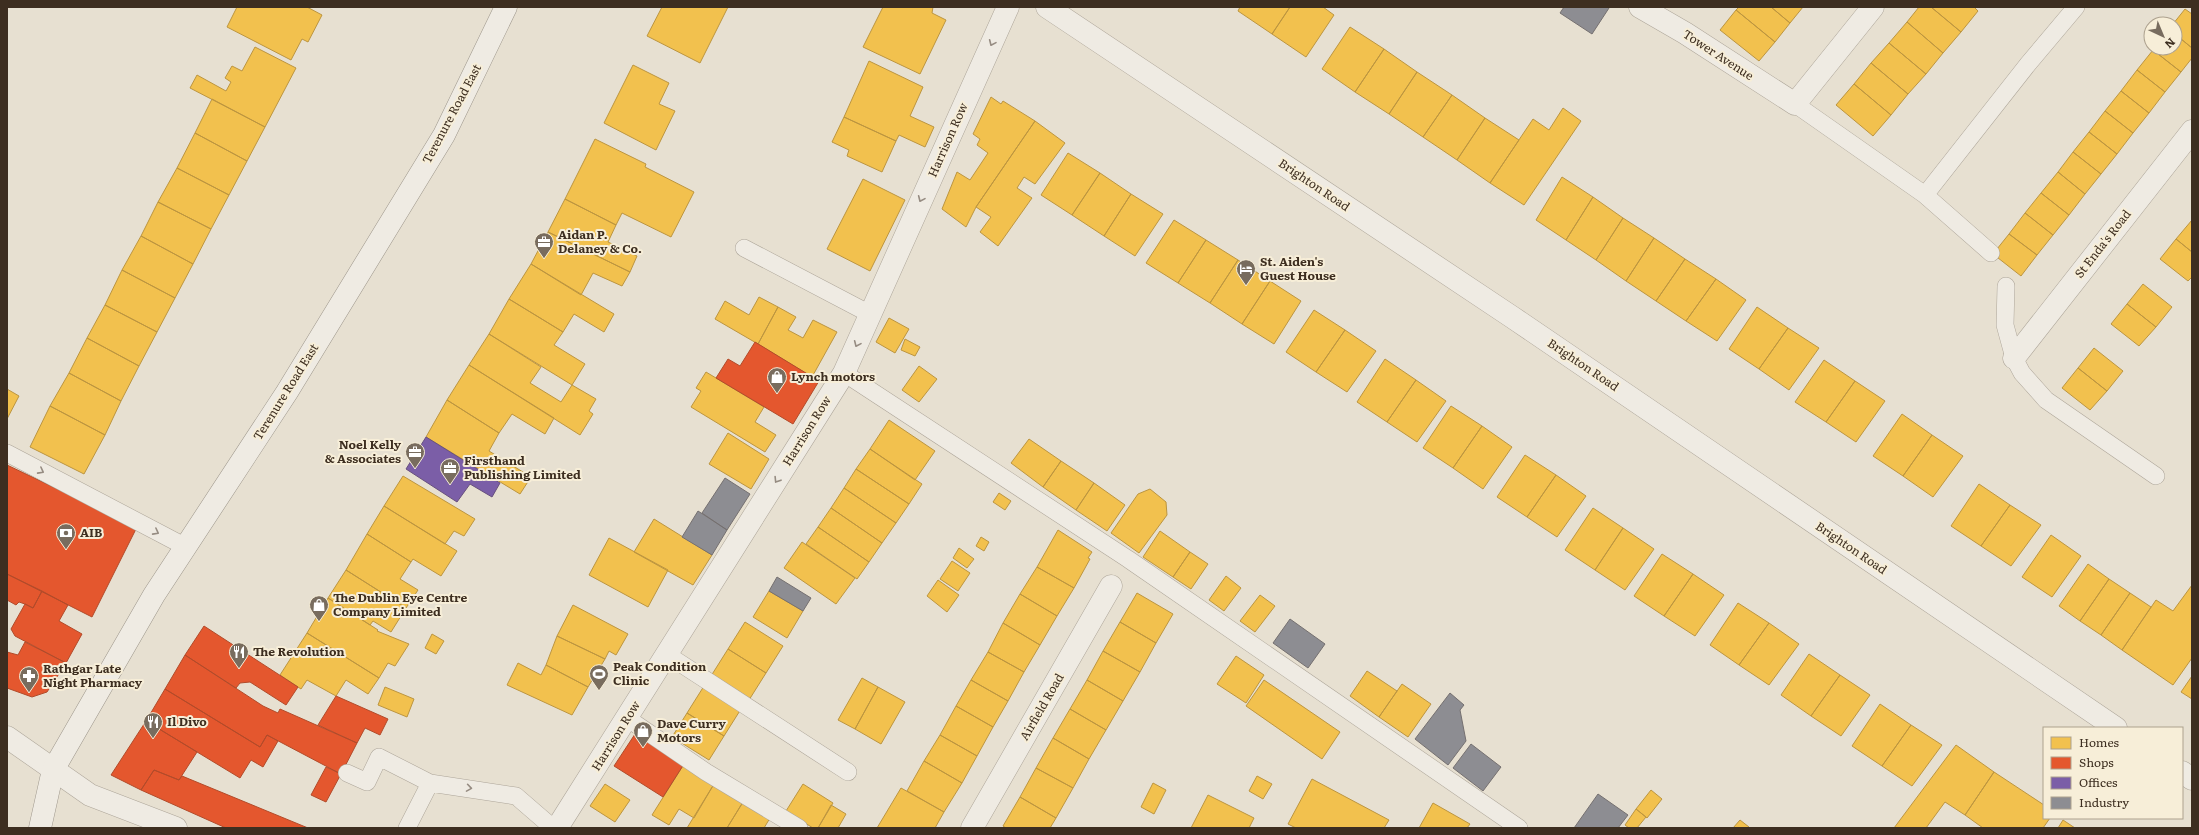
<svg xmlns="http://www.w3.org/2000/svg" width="2199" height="835" viewBox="0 0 2199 835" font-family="Literata,serif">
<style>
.homes{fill:#f2c14e;stroke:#bc9540}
.shops{fill:#e4572e;stroke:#b24b2a}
.offices{fill:#7b5ea7;stroke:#68507e}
.industry{fill:#8d8d92;stroke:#757070}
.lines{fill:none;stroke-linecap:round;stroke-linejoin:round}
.service-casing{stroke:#ada599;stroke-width:18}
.minor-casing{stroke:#ada599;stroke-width:23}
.tertiary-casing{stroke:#ada599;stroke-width:23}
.secondary-casing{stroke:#9c958a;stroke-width:23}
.service{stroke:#efebe3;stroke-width:17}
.minor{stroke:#efebe3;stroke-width:22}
.tertiary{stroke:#efebe3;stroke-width:22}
.secondary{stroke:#efebe3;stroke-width:22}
.oneway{stroke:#968c82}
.labels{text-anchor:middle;stroke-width:4;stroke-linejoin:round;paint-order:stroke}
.street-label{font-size:12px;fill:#3d2e20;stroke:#f7eed8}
.poi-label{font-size:12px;font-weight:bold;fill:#3d2e20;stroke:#f7eed8;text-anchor:start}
</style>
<rect width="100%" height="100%" fill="#e7e0d1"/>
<path class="homes" d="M 237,7 L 307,7 L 322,15 L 308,42 L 302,39 L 291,60 L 227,27 Z
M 662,7 L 728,7 L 700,63 L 647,36 Z
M 883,7 L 933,7 L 932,13 L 946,20 L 920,74 L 863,47 Z
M 1240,7 L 1290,7 L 1272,34 L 1238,11 Z
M 1290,7 L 1323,7 L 1334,15 L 1306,57 L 1272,34 Z
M 1739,7 L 1771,7 L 1790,23 L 1775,42 L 1736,10 Z
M 1771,7 L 1803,7 L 1790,23 Z
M 1919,7 L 1931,7 L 1961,32 L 1943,53 L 1907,22 Z
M 1931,7 L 1974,7 L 1978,11 L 1961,32 Z
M 2185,9 L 2192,14 L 2192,48 L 2175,34 L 2175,24 L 2173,24 Z
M 1736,10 L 1775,42 L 1759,61 L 1720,30 Z
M 1907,22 L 1943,53 L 1926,74 L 1889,43 Z
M 1350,27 L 1384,49 L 1355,92 L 1322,69 Z
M 2175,34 L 2192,48 L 2192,58 L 2181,72 L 2153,50 L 2154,48 L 2175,48 Z
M 1889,43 L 1926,74 L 1908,94 L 1871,63 Z
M 255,47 L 296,68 L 265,127 L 190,88 L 197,75 L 226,91 L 231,82 L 225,78 L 232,66 L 242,71 Z
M 1384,49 L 1417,72 L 1389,114 L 1355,92 Z
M 2153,50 L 2181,72 L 2165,92 L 2137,70 Z
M 869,61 L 923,87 L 910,116 L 934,127 L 925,147 L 899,135 L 896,141 L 844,117 Z
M 1871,63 L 1908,94 L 1891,115 L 1854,84 Z
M 633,65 L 669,83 L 659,104 L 675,111 L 656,150 L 604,123 Z
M 2137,70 L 2165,92 L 2149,113 L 2121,91 Z
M 1417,72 L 1452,95 L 1423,137 L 1389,114 Z
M 1854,84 L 1891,115 L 1873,136 L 1836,105 Z
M 2121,91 L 2149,113 L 2133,133 L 2105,111 Z
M 1452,95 L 1485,118 L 1457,160 L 1423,137 Z
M 991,97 L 1001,104 L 1003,101 L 1035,121 L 976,207 L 966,227 L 942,209 L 957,172 L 970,180 L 988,153 L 977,145 L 980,139 L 973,134 Z
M 212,99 L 265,127 L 247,161 L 195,133 Z
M 1563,108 L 1581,121 L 1524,205 L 1490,183 L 1533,119 L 1549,130 Z
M 2105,111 L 2133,133 L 2117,154 L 2089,132 Z
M 844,117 L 896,141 L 882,172 L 847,156 L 849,150 L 832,142 Z
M 1485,118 L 1519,140 L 1490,183 L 1457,160 Z
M 1035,121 L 1065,143 L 1035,184 L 1024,177 L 1017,188 L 1032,198 L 998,246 L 980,232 L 991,217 L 976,207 Z
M 2089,132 L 2117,154 L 2101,174 L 2073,152 Z
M 195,133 L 247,161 L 229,195 L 177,168 Z
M 595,139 L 646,164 L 645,167 L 694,192 L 671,237 L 622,213 L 616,225 L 565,199 Z
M 2073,152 L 2101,174 L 2085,194 L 2058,172 Z
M 1068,153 L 1100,173 L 1072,215 L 1041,195 Z
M 177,168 L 229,195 L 211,229 L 158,202 Z
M 2058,172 L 2085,194 L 2069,215 L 2041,193 Z
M 1100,173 L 1131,194 L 1104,236 L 1072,215 Z
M 1562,177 L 1593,197 L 1566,240 L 1536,220 Z
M 863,179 L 905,200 L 870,271 L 827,249 Z
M 2041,193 L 2069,215 L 2053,235 L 2025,213 Z
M 1131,194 L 1163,214 L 1135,256 L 1104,236 Z
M 1593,197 L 1623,218 L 1596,260 L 1566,240 Z
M 565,199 L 616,225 L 608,242 L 637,256 L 630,272 L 548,232 Z
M 158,202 L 211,229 L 193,264 L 141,236 Z
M 2025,213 L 2053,235 L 2037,255 L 2009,234 Z
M 1623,218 L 1654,238 L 1626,281 L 1596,260 Z
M 1174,220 L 1206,240 L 1178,283 L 1146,263 Z
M 2192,220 L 2192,252 L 2176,239 Z
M 548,232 L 630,272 L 622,286 L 593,273 L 581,295 L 531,264 Z
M 2009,234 L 2037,255 L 2021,276 L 1993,254 Z
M 141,236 L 193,264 L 175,298 L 122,270 Z
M 1654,238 L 1685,259 L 1656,301 L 1626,281 Z
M 2176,239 L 2192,252 L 2192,277 L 2188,281 L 2160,259 Z
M 1206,240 L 1238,260 L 1210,303 L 1178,283 Z
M 1685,259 L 1716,279 L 1686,321 L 1656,301 Z
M 1238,260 L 1270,281 L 1242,324 L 1210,303 Z
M 531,264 L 614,314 L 604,332 L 574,314 L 563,332 L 509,299 Z
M 122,270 L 175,298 L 157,332 L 105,305 Z
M 1716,279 L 1746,300 L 1717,341 L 1686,321 Z
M 1270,281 L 1301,301 L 1274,344 L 1242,324 Z
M 2143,284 L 2172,307 L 2156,327 L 2127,304 Z
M 759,297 L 778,307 L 758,344 L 715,319 L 725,301 L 749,315 Z
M 509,299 L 563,332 L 554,345 L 585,364 L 572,385 L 489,334 Z
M 2127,304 L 2156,327 L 2139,346 L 2111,324 Z
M 105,305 L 157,332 L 139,366 L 87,338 Z
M 778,307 L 796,317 L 788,330 L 803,338 L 813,320 L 837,332 L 812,377 L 758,344 Z
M 1757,307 L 1788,328 L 1759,369 L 1729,349 Z
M 1314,310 L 1345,330 L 1316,372 L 1286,352 Z
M 889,318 L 909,329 L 895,353 L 876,342 Z
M 1788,328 L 1819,348 L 1789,390 L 1759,369 Z
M 1345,330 L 1376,351 L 1347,392 L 1316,372 Z
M 489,334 L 541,367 L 530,383 L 561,402 L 572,385 L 596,399 L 589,411 L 593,414 L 580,435 L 469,365 Z
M 87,338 L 139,366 L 121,401 L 69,373 Z
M 905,339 L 920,347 L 915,356 L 901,350 Z
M 2094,348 L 2123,371 L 2107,391 L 2078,368 Z
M 1385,359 L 1416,380 L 1387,422 L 1357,402 Z
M 1824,360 L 1855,381 L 1826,422 L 1795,402 Z
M 469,365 L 554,418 L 545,434 L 512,414 L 499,433 L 447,400 Z
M 919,366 L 937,379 L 919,402 L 902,390 Z
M 2078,368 L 2107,391 L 2090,410 L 2062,388 Z
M 706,372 L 764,407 L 755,422 L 776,435 L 765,452 L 691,407 L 701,391 L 696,388 Z
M 69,373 L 121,401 L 105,435 L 50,406 Z
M 1416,380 L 1446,401 L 1417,442 L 1387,422 Z
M 1855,381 L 1885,401 L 1856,442 L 1826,422 Z
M 7,389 L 19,396 L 7,419 Z
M 447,400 L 499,433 L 489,451 L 531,477 L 520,494 L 426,437 Z
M 50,406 L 105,435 L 84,474 L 30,447 Z
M 1451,406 L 1482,426 L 1453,468 L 1423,448 Z
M 1902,414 L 1932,435 L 1903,476 L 1873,456 Z
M 889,420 L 935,451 L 915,480 L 870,449 Z
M 1482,426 L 1512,447 L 1483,489 L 1453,468 Z
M 728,433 L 769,459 L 751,489 L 709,464 Z
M 1932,435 L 1963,456 L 1933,497 L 1903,476 Z
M 1029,439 L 1061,461 L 1043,487 L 1011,463 Z
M 870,449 L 922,484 L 909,504 L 856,469 Z
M 1525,455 L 1556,475 L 1527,517 L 1497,497 Z
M 1061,461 L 1094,483 L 1076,510 L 1043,487 Z
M 856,469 L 909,504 L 896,523 L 844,488 Z
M 1556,475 L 1586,496 L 1557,537 L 1527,517 Z
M 403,476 L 475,519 L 464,536 L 454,531 L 445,544 L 384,506 Z
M 1094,483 L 1125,505 L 1107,531 L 1076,510 Z
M 1979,484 L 2010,505 L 1981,546 L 1951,526 Z
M 844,488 L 896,523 L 882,543 L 831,508 Z
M 1150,489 L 1166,502 L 1167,515 L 1139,553 L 1111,533 L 1138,494 Z
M 999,493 L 1011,501 L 1005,510 L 993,502 Z
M 2010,505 L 2041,525 L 2011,566 L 1981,546 Z
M 384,506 L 457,551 L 441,576 L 413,559 L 411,562 L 367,534 Z
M 831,508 L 882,543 L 869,562 L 818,527 Z
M 1593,508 L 1623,528 L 1595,570 L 1565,550 Z
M 654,519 L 712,555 L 693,585 L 634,552 Z
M 818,527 L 869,562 L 857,579 L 806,544 Z
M 1623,528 L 1654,549 L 1625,590 L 1595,570 Z
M 1058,530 L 1092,552 L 1088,558 L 1090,559 L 1074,588 L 1037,567 Z
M 1160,531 L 1190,552 L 1173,577 L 1143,557 Z
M 367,534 L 411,562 L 400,579 L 418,590 L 406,608 L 346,570 Z
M 2051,535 L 2081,556 L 2052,597 L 2022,577 Z
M 981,537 L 989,542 L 984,551 L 976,546 Z
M 609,538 L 668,570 L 648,607 L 589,575 Z
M 802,542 L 855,578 L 836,604 L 784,568 Z
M 959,548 L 974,559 L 967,568 L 953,558 Z
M 1190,552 L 1208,564 L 1191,589 L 1173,577 Z
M 1662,554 L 1693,574 L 1664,616 L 1634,596 Z
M 952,561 L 970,573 L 958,591 L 940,579 Z
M 2088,564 L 2109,579 L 2080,621 L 2059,606 Z
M 1037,567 L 1074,588 L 1057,616 L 1020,594 Z
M 346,570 L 406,608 L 391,632 L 373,621 L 370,625 L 328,598 Z
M 1693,574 L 1724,595 L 1695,636 L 1664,616 Z
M 1226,576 L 1241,588 L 1224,611 L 1209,600 Z
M 2109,579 L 2130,593 L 2101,635 L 2080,621 Z
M 938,580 L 959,595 L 947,612 L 927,596 Z
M 2192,585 L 2192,658 L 2173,685 L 2122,650 L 2156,600 L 2173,611 Z
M 769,591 L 803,611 L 787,638 L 753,617 Z
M 1137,593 L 1173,614 L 1156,643 L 1120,622 Z
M 2130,593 L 2151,607 L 2122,650 L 2101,635 Z
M 1020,594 L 1057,616 L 1040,645 L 1003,623 Z
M 1260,595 L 1275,606 L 1255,632 L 1240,621 Z
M 328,598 L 378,630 L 377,631 L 409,644 L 395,666 L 388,663 L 379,678 L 307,633 Z
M 1738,603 L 1769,623 L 1739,665 L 1710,645 Z
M 573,605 L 628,634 L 616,655 L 609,651 L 605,659 L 557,636 Z
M 745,622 L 783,646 L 766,673 L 728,649 Z
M 1120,622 L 1156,643 L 1140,672 L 1103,651 Z
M 1003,623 L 1040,645 L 1024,672 L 988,652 Z
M 1769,623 L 1799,644 L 1769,685 L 1739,665 Z
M 307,633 L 379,678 L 368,694 L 346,680 L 336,696 L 307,680 L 301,689 L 280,675 Z
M 432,634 L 444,641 L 436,654 L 425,648 Z
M 557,636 L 605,659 L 588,687 L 546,665 Z
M 728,649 L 766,673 L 749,700 L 711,676 Z
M 1103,651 L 1140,672 L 1123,701 L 1087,680 Z
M 988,652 L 1024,672 L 1008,701 L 971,680 Z
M 1809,654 L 1840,675 L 1811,716 L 1781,695 Z
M 1236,656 L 1264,675 L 1246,703 L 1217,684 Z
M 518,663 L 541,675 L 546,665 L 588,687 L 572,715 L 507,685 Z
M 1367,671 L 1397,691 L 1379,717 L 1350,696 Z
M 1840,675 L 1870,695 L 1841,736 L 1811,716 Z
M 2192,676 L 2192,699 L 2181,692 Z
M 862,678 L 878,687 L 855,729 L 838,720 Z
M 971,680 L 1008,701 L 993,727 L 956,706 Z
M 1087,680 L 1123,701 L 1106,730 L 1070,709 Z
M 1264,680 L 1340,732 L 1322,759 L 1246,706 Z
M 1402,684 L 1431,704 L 1408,737 L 1379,717 Z
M 704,686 L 741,709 L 724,736 L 687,713 Z
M 385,687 L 414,699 L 407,717 L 378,705 Z
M 878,687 L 905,702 L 881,744 L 855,729 Z
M 1880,704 L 1911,725 L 1882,766 L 1852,746 Z
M 956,706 L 993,727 L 977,756 L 940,735 Z
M 1070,709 L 1106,730 L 1089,759 L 1053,738 Z
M 687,713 L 724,736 L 709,760 L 672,737 Z
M 1911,725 L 1942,745 L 1912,786 L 1882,766 Z
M 940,735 L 977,756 L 962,783 L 924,761 Z
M 1053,738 L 1089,759 L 1073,788 L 1036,768 Z
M 1956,745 L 1994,772 L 1965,815 L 1945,802 L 1926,828 L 1894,828 Z
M 924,761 L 962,783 L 944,812 L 907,791 Z
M 684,764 L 714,784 L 694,818 L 679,809 L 669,825 L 652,815 Z
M 1036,768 L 1073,788 L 1056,818 L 1020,797 Z
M 1994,772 L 2044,805 L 2044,818 L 2050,818 L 2043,828 L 1983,828 L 1965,815 Z
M 1257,776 L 1272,784 L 1263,799 L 1249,791 Z
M 1312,779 L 1389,820 L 1384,828 L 1296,828 L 1288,824 Z
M 1153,783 L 1166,790 L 1154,814 L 1141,807 Z
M 605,784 L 630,800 L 615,822 L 590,806 Z
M 714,784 L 743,802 L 727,828 L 687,828 Z
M 803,784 L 833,803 L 818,828 L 813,828 L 786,811 Z
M 901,788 L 944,812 L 935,828 L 877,828 Z
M 1651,790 L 1662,799 L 1647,818 L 1636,809 Z
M 1208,795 L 1254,818 L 1249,828 L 1191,828 Z
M 1020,797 L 1056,818 L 1050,828 L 1006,828 L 1003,826 Z
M 743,802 L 770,818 L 764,828 L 727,828 Z
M 1433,803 L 1470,824 L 1467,828 L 1419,828 Z
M 831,805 L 846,814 L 838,828 L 818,828 Z
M 1636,809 L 1646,817 L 1637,828 L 1629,828 L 1625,825 Z
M 1740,820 L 1749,827 L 1749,828 L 1733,828 Z
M 2063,820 L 2075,828 L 2058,828 Z"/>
<path class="shops" d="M 755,342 L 819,381 L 793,424 L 716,378 L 728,359 L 740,366 Z
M 7,465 L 137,527 L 92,617 L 7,574 Z
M 7,574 L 42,591 L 33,608 L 25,604 L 19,602 L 16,605 L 7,600 Z
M 42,591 L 68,605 L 59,621 L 82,634 L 66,663 L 15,636 L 11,629 L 25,604 L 33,608 Z
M 204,626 L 298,687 L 286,705 L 250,682 L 240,683 L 236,688 L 185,655 Z
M 25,642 L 66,663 L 47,692 L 32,697 L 7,688 L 7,652 L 18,655 Z
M 185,655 L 263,706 L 278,713 L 280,709 L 357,743 L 341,774 L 267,735 L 260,747 L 165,689 Z
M 165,689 L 260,747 L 267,735 L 278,741 L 263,767 L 251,760 L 240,778 L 146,721 Z
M 336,696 L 388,719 L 380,735 L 365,728 L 357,743 L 318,725 Z
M 146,721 L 197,752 L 179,780 L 154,770 L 141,790 L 111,775 Z
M 637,731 L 684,764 L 663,797 L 614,766 Z
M 326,767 L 341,774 L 326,802 L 311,795 Z
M 154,770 L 179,780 L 182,776 L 308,828 L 226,828 L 141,790 Z"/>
<path class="offices" d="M 426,437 L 500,483 L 492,497 L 470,484 L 457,502 L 406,469 Z"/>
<path class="industry" d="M 1564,7 L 1608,7 L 1609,8 L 1592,34 L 1560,13 Z
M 725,478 L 750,494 L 727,530 L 702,513 Z
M 698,511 L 727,530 L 712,555 L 682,537 Z
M 777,577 L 811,598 L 803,611 L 769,591 Z
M 1290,619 L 1325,644 L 1308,668 L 1273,643 Z
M 1450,693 L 1464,705 L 1460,710 L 1466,741 L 1448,765 L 1415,739 Z
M 1471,744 L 1501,767 L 1483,791 L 1453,768 Z
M 1598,794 L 1628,815 L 1618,828 L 1574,828 Z"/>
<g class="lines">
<g class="service-casing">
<path id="service" d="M 1795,104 L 1925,195 L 1991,253
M 1925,195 L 2028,64 L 2076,7
M 744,248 L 870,314
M 2006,286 L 2005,325 L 2014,358 L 2022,373 L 2046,400 L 2156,476
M 844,373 L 1128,559 L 1519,828
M 7,453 L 186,547
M 666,654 L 848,772
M 627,718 L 706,772 L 799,828
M 347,773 L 367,782 L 379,757 L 430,783 L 407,828
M 430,783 L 516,796 L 553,828"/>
</g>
<g class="minor-casing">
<path id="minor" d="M 1047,7 L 1512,317 L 2116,728
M 1640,7 L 1685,33 L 1795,104 L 1873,7
M 2014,358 L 2192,131
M 2182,772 L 2192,779
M 557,828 L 844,373 L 1008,7
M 972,828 L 1111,586"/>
</g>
<g class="tertiary-casing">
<path id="tertiary" d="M 7,737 L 90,795 L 176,828"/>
</g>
<g class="secondary-casing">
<path id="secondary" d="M 40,828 L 53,770 L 154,595 L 287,392 L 444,135 L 506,7"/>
</g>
<use href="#service" class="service"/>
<use href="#minor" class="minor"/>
<use href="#tertiary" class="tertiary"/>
<use href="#secondary" class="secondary"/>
</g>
<defs><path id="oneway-chevron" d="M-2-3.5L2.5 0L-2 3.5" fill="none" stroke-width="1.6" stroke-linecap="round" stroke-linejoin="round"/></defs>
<g class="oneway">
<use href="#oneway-chevron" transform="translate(992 43) rotate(114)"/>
<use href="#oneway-chevron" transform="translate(921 199) rotate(114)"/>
<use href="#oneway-chevron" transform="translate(857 344) rotate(114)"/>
<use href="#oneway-chevron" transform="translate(41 471) rotate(28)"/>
<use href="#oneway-chevron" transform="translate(777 480) rotate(122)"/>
<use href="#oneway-chevron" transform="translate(156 532) rotate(28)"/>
<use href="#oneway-chevron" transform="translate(469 788) rotate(9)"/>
</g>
<defs>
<g id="office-pin" transform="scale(1)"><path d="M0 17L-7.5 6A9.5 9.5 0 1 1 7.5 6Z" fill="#786c5e" stroke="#f7eed8"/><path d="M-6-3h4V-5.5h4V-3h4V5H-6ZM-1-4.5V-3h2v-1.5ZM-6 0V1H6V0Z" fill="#fff"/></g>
<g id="hotel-pin" transform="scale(1)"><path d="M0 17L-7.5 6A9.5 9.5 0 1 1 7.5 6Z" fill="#786c5e" stroke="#f7eed8"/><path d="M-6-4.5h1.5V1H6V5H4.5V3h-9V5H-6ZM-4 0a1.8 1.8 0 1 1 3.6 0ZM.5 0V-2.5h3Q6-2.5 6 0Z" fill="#fff"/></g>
<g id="shop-pin" transform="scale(1)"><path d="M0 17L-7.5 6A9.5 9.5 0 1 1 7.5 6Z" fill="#786c5e" stroke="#f7eed8"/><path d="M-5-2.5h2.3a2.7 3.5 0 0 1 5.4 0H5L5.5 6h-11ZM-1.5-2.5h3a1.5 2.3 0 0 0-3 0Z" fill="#fff"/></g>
<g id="bank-pin" transform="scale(1)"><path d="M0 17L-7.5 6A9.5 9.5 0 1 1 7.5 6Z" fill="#786c5e" stroke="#f7eed8"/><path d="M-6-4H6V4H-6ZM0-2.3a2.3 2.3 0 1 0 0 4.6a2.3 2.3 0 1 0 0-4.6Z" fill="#fff"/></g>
<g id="restaurant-pin" transform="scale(1)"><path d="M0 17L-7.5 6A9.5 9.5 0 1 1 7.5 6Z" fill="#786c5e" stroke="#f7eed8"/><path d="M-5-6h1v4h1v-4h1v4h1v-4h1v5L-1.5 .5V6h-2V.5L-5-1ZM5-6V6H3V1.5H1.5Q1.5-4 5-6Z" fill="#fff"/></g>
<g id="stadium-pin" transform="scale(1)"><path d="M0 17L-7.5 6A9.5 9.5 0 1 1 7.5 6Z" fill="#786c5e" stroke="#f7eed8"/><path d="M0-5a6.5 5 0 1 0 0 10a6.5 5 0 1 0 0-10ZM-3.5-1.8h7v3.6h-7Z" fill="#fff"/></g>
<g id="pharmacy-pin" transform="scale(1)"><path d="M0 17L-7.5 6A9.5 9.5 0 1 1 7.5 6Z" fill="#786c5e" stroke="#f7eed8"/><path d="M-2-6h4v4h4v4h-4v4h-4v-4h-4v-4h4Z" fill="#fff"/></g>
</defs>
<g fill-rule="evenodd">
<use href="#office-pin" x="544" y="242"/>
<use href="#hotel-pin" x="1246" y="269"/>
<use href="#shop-pin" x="777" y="377"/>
<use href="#office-pin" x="415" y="452"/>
<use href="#office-pin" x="450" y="468"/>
<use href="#bank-pin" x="66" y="533"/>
<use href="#shop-pin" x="319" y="605"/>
<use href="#restaurant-pin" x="239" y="652"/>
<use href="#stadium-pin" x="599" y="674"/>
<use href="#pharmacy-pin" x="29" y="676"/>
<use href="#restaurant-pin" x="153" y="722"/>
<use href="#shop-pin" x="643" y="731"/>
</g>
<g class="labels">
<g class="street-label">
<text transform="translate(1718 55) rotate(33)" y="4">Tower Avenue</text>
<text transform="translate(452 114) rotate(-62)" y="4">Terenure Road East</text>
<text transform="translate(948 140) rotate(-66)" y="4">Harrison Row</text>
<text transform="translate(1314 185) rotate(34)" y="4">Brighton Road</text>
<text transform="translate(2103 244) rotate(-52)" y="4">St Enda's Road</text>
<text transform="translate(1583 365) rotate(34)" y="4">Brighton Road</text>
<text transform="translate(286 392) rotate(-58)" y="4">Terenure Road East</text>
<text transform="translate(807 431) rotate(-58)" y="4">Harrison Row</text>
<text transform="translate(1851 548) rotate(34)" y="4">Brighton Road</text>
<text transform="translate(1042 707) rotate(-60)" y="4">Airfield Road</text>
<text transform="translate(616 736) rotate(-58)" y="4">Harrison Row</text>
</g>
<g class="poi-label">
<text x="558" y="239">Aidan P.<tspan x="558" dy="14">Delaney &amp; Co.</tspan></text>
<text x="1260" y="266">St. Aiden's<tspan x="1260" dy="14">Guest House</tspan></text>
<text x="791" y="381">Lynch motors</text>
<text x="401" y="449" text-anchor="end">Noel Kelly<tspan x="401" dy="14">&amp; Associates</tspan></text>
<text x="464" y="465">Firsthand<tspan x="464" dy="14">Publishing Limited</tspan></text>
<text x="80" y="537">AIB</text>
<text x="333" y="602">The Dublin Eye Centre<tspan x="333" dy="14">Company Limited</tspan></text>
<text x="253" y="656">The Revolution</text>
<text x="613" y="671">Peak Condition<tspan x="613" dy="14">Clinic</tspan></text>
<text x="43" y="673">Rathgar Late<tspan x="43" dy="14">Night Pharmacy</tspan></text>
<text x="167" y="726">Il Divo</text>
<text x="657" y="728">Dave Curry<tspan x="657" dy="14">Motors</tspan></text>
</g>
</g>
<rect width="2199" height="835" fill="none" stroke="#3d2e20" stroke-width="16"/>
<rect x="2043" y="727" width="140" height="92" fill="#f7eed8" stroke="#ada18e"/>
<rect x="2051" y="737" width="20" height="12" fill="#f2c14e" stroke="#ada18e"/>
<text x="2079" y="747" font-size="12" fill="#3d2e20">Homes</text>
<rect x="2051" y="757" width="20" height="12" fill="#e4572e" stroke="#ada18e"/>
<text x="2079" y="767" font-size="12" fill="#3d2e20">Shops</text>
<rect x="2051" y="777" width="20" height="12" fill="#7b5ea7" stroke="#ada18e"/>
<text x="2079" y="787" font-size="12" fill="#3d2e20">Offices</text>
<rect x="2051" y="797" width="20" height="12" fill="#8d8d92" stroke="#ada18e"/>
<text x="2079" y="807" font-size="12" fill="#3d2e20">Industry</text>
<g transform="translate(2163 36) rotate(136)"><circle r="19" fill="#f7eed8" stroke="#ada18e"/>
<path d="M0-3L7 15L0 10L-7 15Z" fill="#786c5e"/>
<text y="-6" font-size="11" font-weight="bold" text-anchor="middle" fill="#3d2e20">N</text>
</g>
</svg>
